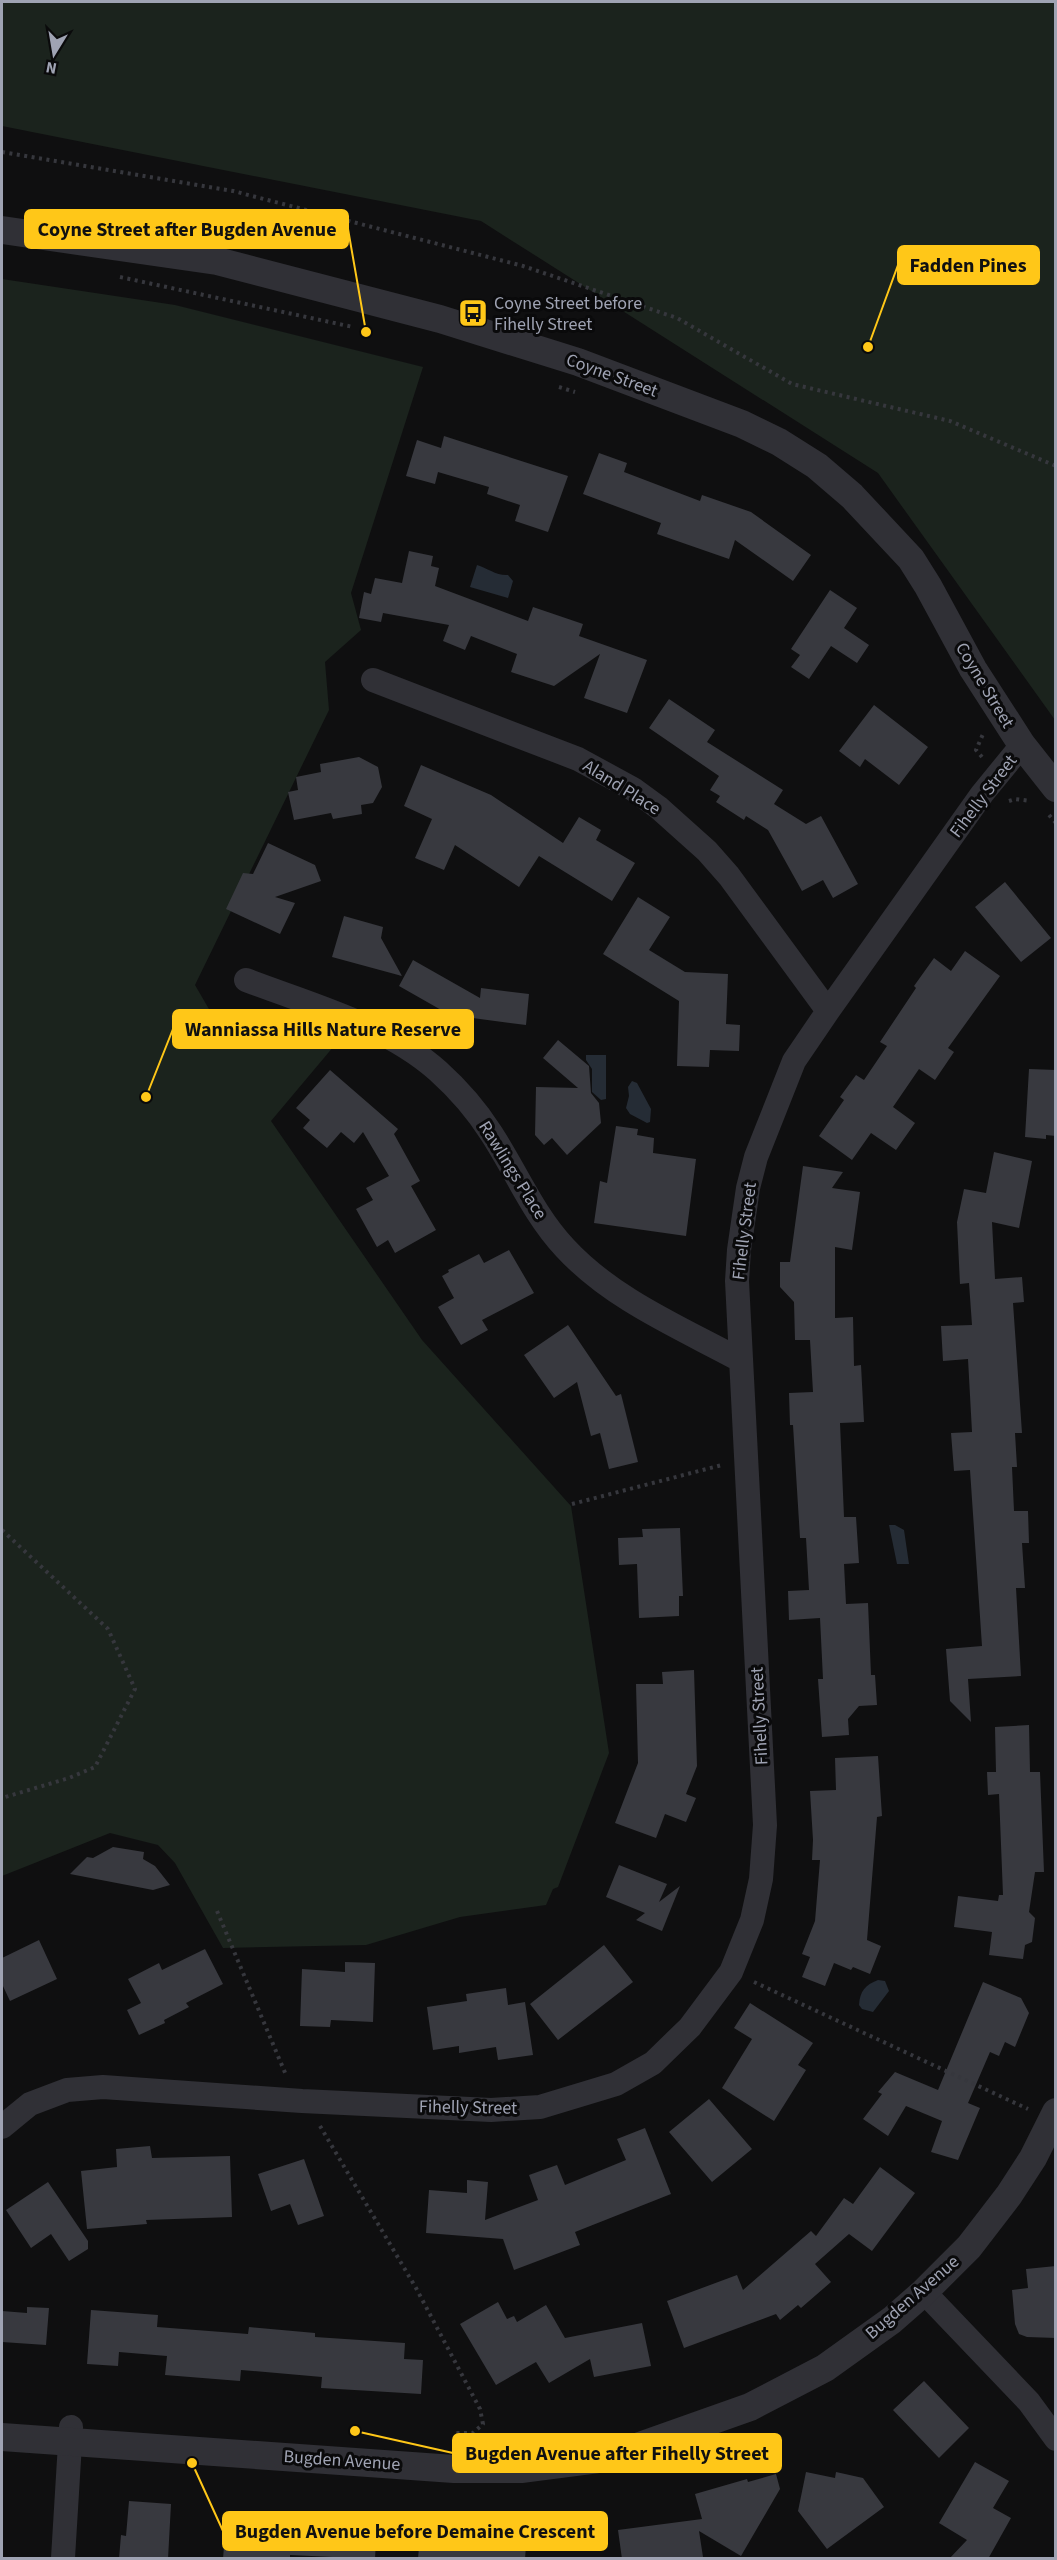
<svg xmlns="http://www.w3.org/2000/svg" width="1057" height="2560" viewBox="0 0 1057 2560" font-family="'Source Sans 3',sans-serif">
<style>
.green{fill:#1b231d}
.water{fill:#252c35}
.building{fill:#38393f}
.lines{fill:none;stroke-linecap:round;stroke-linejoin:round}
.path{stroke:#36373d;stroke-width:4;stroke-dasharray:3 4.5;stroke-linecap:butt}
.minor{stroke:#303036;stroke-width:24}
.tertiary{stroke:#303036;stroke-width:28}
.labels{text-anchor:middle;stroke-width:6;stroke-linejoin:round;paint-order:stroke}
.poi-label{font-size:18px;fill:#9fa3b3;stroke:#0a0a0b;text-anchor:start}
.street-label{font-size:18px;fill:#9fa3b3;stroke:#0a0a0b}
.leader{fill:none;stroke:#ffc718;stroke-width:2}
.callout-dot{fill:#ffc718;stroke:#0a0a0b;stroke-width:2}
.callout{fill:#ffc718;stroke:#ffc718;stroke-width:2}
.callout-label{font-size:20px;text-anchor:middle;font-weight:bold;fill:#111}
</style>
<rect width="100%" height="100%" fill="#0f0f10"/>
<path class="green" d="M 2,2 L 1055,2 L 1055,720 L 878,473 L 481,221 L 2,126 Z
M 2,279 L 175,305 L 423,367 L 351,593 L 361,630 L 325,662 L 329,710 L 195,985 L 220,1028 L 334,1046 L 271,1121 L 422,1340 L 571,1506 L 609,1753 L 558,1887 L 553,1889 L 546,1905 L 460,1917 L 366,1945 L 223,1948 L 175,1863 L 158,1845 L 110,1833 L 2,1876 Z"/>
<path class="water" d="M 477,565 C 487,568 497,576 508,575 L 513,581 L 508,598 L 470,587 Z
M 586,1055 L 606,1055 L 606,1099 L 601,1100 L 592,1092 L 592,1069 L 586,1060 Z
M 632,1081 L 637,1083 L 651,1109 L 650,1122 L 647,1123 L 630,1114 L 626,1108 L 629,1096 L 628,1087 Z
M 889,1525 L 895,1525 L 904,1530 L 909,1564 L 897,1564 Z
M 878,1980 L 885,1981 L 889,1991 L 873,2012 L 862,2009 L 859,2005 C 860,1991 865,1985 878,1980 Z"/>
<path class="building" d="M 444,436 L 568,476 L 548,532 L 515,521 L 520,505 L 487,494 L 489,487 L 438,472 L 435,484 L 406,476 L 417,440 L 441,448 Z
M 599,453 L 627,463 L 624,472 L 700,501 L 702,495 L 751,512 L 811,555 L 793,581 L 735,540 L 729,559 L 657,534 L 661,523 L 583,494 Z
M 409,551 L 433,556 L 431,566 L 439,568 L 435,586 L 528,621 L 533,607 L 583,624 L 579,636 L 647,660 L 627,713 L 584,698 L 600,654 L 554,686 L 511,672 L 517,654 L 471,636 L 465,650 L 443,641 L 449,625 L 383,613 L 381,622 L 359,618 L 364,592 L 371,594 L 375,578 L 402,583 Z
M 830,590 L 857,608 L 844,628 L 869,645 L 857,663 L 831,646 L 809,679 L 791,667 L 800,655 L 791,649 Z
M 669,699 L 715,730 L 707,742 L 783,790 L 774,804 L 806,824 L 821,816 L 858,884 L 833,898 L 823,880 L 802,891 L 768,830 L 746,816 L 744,820 L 716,802 L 720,796 L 710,790 L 719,776 L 649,728 Z
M 874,705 L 928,747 L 899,785 L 865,759 L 860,767 L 839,751 Z
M 359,757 L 378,767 L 382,787 L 373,803 L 361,805 L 362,814 L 333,819 L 331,813 L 294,820 L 288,792 L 298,790 L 296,777 L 321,772 L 320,764 Z
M 421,765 L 491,795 L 563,843 L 579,817 L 601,830 L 596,840 L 635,863 L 612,901 L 539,856 L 519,887 L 455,845 L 444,870 L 415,858 L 432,819 L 404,806 Z
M 268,843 L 315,865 L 321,881 L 275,897 L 295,903 L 280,934 L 226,909 L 243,873 L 253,874 Z
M 1005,882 L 1051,938 L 1021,962 L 975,907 Z
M 638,897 L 670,917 L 649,950 L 685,972 L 728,974 L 726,1024 L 740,1025 L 739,1051 L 710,1050 L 709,1067 L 677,1066 L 679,1001 L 603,954 Z
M 344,916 L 383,927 L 381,938 L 402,976 L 332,957 Z
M 965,951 L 1000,976 L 948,1048 L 954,1052 L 935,1080 L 919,1069 L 893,1107 L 915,1123 L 896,1150 L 871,1133 L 852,1160 L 819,1136 L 844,1100 L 840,1097 L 856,1075 L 864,1080 L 887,1046 L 880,1042 L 916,988 L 914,986 L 934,958 L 951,971 Z
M 413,960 L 480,998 L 481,988 L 529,994 L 526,1025 L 450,1015 L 399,986 Z
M 558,1040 L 589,1066 L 591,1093 L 599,1103 L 601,1123 L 567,1155 L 552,1138 L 544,1145 L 535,1135 L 536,1087 L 578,1088 L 543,1058 Z
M 1029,1069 L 1056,1070 L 1056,1136 L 1046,1135 L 1046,1139 L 1025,1137 Z
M 330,1070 L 398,1129 L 394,1134 L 420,1181 L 411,1186 L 436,1230 L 395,1253 L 388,1240 L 377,1247 L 356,1209 L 373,1200 L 366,1188 L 389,1176 L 363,1132 L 354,1143 L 341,1132 L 327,1148 L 303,1128 L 310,1120 L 296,1108 Z
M 616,1126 L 638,1129 L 637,1135 L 654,1138 L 653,1153 L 696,1159 L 686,1236 L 594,1223 L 600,1181 L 607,1183 Z
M 994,1152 L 1032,1161 L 1019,1228 L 992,1222 L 995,1279 L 1022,1277 L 1024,1302 L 1013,1303 L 1022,1433 L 1015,1433 L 1017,1467 L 1012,1467 L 1014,1511 L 1028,1511 L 1029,1543 L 1022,1543 L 1025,1588 L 1016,1588 L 1021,1676 L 968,1679 L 971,1722 L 950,1701 L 946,1649 L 982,1646 L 970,1470 L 954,1471 L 951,1433 L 972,1432 L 968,1359 L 943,1361 L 941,1326 L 972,1325 L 969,1283 L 960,1284 L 957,1222 L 964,1189 L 986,1193 Z
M 803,1166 L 843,1172 L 832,1188 L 860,1192 L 852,1250 L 835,1247 L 835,1318 L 853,1317 L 854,1366 L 861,1365 L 864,1422 L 840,1423 L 844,1517 L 856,1517 L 859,1563 L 844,1564 L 846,1604 L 868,1603 L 871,1675 L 875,1675 L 877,1705 L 859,1706 L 848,1719 L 849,1735 L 822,1737 L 818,1679 L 823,1679 L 820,1618 L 789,1620 L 788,1591 L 809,1590 L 806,1538 L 800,1538 L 793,1425 L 790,1425 L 789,1393 L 813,1392 L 810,1340 L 795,1340 L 794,1302 L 780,1287 L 780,1262 L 790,1262 Z
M 509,1250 L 534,1293 L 482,1320 L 488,1330 L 461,1345 L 438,1307 L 454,1298 L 442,1276 L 449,1272 L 448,1270 L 479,1254 L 484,1263 Z
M 568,1325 L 616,1396 L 621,1394 L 638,1462 L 609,1469 L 600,1433 L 591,1436 L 577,1382 L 554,1398 L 524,1355 Z
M 680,1528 L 683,1596 L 679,1596 L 679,1616 L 639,1618 L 637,1564 L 619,1565 L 618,1538 L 643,1537 L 642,1529 Z
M 694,1670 L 697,1766 L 686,1794 L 696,1798 L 686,1822 L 665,1814 L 656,1838 L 615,1823 L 638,1763 L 636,1684 L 663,1684 L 662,1672 Z
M 1029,1725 L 1030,1772 L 1040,1772 L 1044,1872 L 1035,1872 L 1029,1912 L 1035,1918 L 1032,1942 L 1025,1945 L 1023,1959 L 989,1955 L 992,1932 L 954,1927 L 958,1896 L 998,1901 L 999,1895 L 1003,1895 L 999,1794 L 988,1795 L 987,1772 L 996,1772 L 995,1727 Z
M 878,1756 L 882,1816 L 877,1817 L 867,1940 L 881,1946 L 870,1974 L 853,1967 L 851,1970 L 834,1963 L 825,1986 L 802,1977 L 810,1957 L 802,1954 L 815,1921 L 820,1860 L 812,1860 L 813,1840 L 810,1791 L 836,1790 L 835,1758 Z
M 113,1847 L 144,1852 L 143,1859 L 155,1866 L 170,1885 L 153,1890 L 70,1874 L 87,1857 L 93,1858 Z
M 619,1865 L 667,1884 L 659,1902 L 680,1886 L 662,1931 L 636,1920 L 645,1913 L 606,1897 Z
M 39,1940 L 57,1979 L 10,2001 L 2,1984 L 2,1958 Z
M 604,1945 L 633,1982 L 558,2040 L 530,2004 Z
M 205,1949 L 223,1984 L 186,2003 L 189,2007 L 164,2020 L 165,2023 L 139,2035 L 127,2010 L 141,2003 L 128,1979 L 159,1963 L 162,1970 Z
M 345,1962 L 375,1963 L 373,2022 L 331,2020 L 330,2027 L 300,2026 L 302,1969 L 345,1972 Z
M 983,1982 L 1021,1998 L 1029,2013 L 1015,2047 L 1005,2042 L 999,2056 L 990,2052 L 968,2103 L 980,2108 L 958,2160 L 931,2152 L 942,2121 L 906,2106 L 888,2136 L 863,2119 L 882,2094 L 878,2092 L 895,2072 L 938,2090 Z
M 506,1988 L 508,2005 L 525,2002 L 533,2055 L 498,2060 L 496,2047 L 459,2053 L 459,2046 L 433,2050 L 427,2007 L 467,2001 L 466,1994 Z
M 750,2003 L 813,2043 L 798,2065 L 806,2070 L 774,2121 L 722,2088 L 752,2039 L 734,2028 Z
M 709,2099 L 752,2149 L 712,2182 L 669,2132 Z
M 645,2128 L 671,2194 L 575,2232 L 580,2245 L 514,2270 L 503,2239 L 426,2233 L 429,2190 L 467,2193 L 467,2180 L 488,2182 L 485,2220 L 538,2200 L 529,2175 L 557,2165 L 565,2185 L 626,2160 L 617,2139 Z
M 150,2146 L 152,2158 L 230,2156 L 232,2217 L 146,2220 L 147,2224 L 87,2229 L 81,2171 L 117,2167 L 116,2149 Z
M 304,2159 L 324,2216 L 298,2225 L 290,2204 L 271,2211 L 258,2174 Z
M 880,2167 L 915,2193 L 872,2251 L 849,2234 L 815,2264 L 831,2282 L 801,2308 L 798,2305 L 780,2320 L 776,2314 L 684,2348 L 667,2301 L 737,2275 L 743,2290 L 811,2231 L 816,2236 L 844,2198 L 853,2204 Z
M 48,2182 L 88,2241 L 88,2249 L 69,2261 L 51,2234 L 31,2248 L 6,2210 Z
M 1056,2266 L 1056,2338 L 1027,2337 L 1019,2334 L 1015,2324 L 1012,2290 L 1028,2288 L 1026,2269 Z
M 498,2302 L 507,2319 L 514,2316 L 517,2322 L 546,2305 L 565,2338 L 642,2323 L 651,2366 L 594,2377 L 590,2359 L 549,2383 L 536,2362 L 496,2385 L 460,2324 Z
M 27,2307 L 49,2308 L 46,2345 L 2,2342 L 2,2311 L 27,2313 Z
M 91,2310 L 158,2315 L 157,2327 L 248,2334 L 249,2327 L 315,2333 L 315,2337 L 405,2343 L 404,2359 L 423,2360 L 421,2394 L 321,2388 L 322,2377 L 241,2370 L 240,2381 L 165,2375 L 167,2356 L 119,2352 L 118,2366 L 87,2364 Z
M 924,2381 L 969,2428 L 939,2458 L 893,2410 Z
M 975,2462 L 1009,2481 L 993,2508 L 1011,2518 L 988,2559 L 949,2559 L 967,2540 L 939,2523 Z
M 806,2472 L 835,2478 L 836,2472 L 863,2478 L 884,2507 L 827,2549 L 798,2511 Z
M 776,2474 L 780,2489 L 741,2556 L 699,2531 L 703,2557 L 622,2559 L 618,2530 L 702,2519 L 695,2494 L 747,2479 L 748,2482 Z
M 129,2501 L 171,2504 L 168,2559 L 119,2559 L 121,2535 L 126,2536 Z
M 263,2518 L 346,2525 L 346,2521 L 377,2522 L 375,2559 L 290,2555 L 290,2559 L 223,2559 L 226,2520 L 263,2523 Z
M 421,2522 L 527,2532 L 525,2559 L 418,2559 Z"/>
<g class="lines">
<path class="path" d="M 2,152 L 233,191 L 523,266 L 677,318 L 792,384 L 950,421 L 1056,466
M 120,277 L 353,327
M 559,387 L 575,392
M 982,757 L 976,750 L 983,734
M 1009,801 L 1015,799 L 1031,801
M 1049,815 L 1056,823
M 572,1504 L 722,1465
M 2,1530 L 108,1629 L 135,1689 L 95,1767 L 69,1778 L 2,1798
M 217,1911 L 286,2075
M 754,1982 L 1028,2109
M 320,2126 L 416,2288 L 480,2409 L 483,2424 L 473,2433 L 455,2433 L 455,2444"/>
<path class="minor" d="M 373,680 L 578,759 L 633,789 L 659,808 L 707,851 L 729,876 L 828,1011
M 246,980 C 311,1005 385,1024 438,1071 C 458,1089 477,1111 491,1133 C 516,1171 533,1214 565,1248 C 612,1299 679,1327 740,1360
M 2,2127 L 30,2104 L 67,2090 L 103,2087 L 302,2101 L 491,2110 L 540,2107 L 616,2084 L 653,2063 L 690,2027 L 731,1972 L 752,1920 L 761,1879 L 765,1825 L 737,1281 L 739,1250 L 748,1188 L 756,1157 L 794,1061 L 828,1011 L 982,794 L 1022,745
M 924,2292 L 1029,2402 L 1056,2439
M 63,2558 L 71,2427"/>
<path class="tertiary" d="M 2,230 L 217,261 L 440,319 L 578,362 L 742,424 L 779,442 L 817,466 L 852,496 L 911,559 L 928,586 L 973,669 L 1022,745 L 1056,788
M 2,2437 L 454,2469 L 521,2469 L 606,2458 L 750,2407 L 825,2368 L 892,2320 L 924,2292 L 969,2247 L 1009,2195 L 1033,2158 L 1056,2112"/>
</g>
<defs>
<g id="bus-square" transform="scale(1.5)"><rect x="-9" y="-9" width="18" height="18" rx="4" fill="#ffc718" stroke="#0a0a0b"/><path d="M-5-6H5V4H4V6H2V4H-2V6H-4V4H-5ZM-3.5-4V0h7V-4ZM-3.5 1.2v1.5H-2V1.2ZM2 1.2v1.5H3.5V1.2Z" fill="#111"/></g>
</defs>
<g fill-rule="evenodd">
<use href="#bus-square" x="473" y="313"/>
</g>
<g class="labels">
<g class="poi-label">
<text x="494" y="309">Coyne Street before<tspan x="494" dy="21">Fihelly Street</tspan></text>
</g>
<g class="street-label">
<text transform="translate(612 375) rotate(20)" y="6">Coyne Street</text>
<text transform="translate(985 685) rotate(59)" y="6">Coyne Street</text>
<text transform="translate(622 787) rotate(32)" y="6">Aland Place</text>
<text transform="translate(983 796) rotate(-53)" y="6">Fihelly Street</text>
<text transform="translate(513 1170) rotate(58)" y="6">Rawlings Place</text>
<text transform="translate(744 1231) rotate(-83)" y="6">Fihelly Street</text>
<text transform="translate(759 1716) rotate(-93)" y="6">Fihelly Street</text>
<text transform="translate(468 2107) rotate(1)" y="6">Fihelly Street</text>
<text transform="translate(912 2297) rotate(-41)" y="6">Bugden Avenue</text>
<text transform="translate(342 2460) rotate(4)" y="6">Bugden Avenue</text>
</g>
</g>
<path class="leader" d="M366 332L348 229M868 347L898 265M146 1097L173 1029M355 2431L453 2453M192 2463L223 2531"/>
<g class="callout-dot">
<circle cx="366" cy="332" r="6"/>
<circle cx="868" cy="347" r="6"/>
<circle cx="146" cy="1097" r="6"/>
<circle cx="355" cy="2431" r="6"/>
<circle cx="192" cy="2463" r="6"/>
</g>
<g class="callout">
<rect x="25" y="210" width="323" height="38" rx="6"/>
<rect x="898" y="246" width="141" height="38" rx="6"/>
<rect x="173" y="1010" width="300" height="38" rx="6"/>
<rect x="453" y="2434" width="328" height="38" rx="6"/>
<rect x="223" y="2512" width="384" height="38" rx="6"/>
</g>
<g class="callout-label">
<text x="187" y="236">Coyne Street after Bugden Avenue</text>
<text x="968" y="272">Fadden Pines</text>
<text x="323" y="1036">Wanniassa Hills Nature Reserve</text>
<text x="617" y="2460">Bugden Avenue after Fihelly Street</text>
<text x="415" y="2538">Bugden Avenue before Demaine Crescent</text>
</g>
<rect width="1057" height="2560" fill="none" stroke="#9fa3b3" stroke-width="6"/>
<g transform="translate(54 54) rotate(191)" stroke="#0a0a0b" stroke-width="4.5" paint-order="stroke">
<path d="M0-4.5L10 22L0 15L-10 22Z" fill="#9fa3b3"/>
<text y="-9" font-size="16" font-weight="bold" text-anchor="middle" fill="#9fa3b3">N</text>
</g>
</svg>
